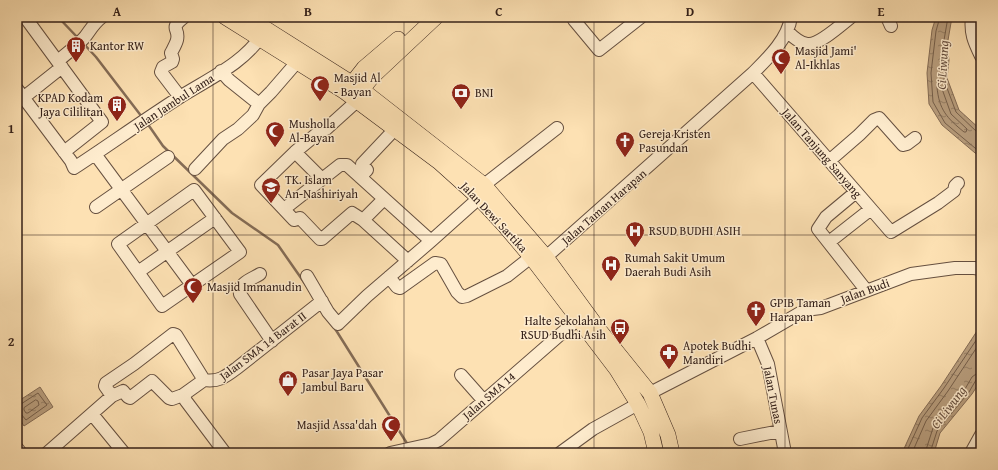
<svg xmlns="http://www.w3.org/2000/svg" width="998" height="470" viewBox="0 0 998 470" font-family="'Gentium Book Plus',serif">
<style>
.water{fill:url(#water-ripples);stroke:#846c56}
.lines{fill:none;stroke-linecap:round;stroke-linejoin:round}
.shore{stroke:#76604c;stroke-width:1}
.stream{stroke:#846c56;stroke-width:2.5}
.minor-casing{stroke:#665040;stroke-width:14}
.major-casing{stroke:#342019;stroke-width:16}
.minor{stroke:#feecce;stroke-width:12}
.major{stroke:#fde1b3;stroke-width:15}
.grid{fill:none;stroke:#342019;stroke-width:1;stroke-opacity:0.55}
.labels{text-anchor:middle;stroke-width:3;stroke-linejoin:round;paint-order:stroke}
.poi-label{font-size:12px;fill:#342019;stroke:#feecce;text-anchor:start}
.street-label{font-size:12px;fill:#342019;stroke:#feecce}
.water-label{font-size:13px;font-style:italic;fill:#634c3d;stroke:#feecce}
.neatline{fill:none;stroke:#342019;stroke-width:1.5}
.grid-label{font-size:13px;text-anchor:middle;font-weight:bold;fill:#342019}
</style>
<defs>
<pattern id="water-ripples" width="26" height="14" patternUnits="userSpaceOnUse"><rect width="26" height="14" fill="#b99f7f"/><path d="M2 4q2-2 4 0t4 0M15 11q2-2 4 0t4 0" fill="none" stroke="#978167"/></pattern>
</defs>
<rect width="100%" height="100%" fill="#fde1b3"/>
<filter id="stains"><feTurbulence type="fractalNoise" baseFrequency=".005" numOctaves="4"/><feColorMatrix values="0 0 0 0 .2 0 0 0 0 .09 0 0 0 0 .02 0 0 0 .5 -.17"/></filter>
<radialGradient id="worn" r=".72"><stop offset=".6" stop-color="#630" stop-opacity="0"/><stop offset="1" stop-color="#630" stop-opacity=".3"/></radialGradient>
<path class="water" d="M 936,17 L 952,17 L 947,46 L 949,60 L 947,78 L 959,110 L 981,130 L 981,158 L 942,125 L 929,104 L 927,73 L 932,30 Z
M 981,327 L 981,380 L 972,394 L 940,433 L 934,453 L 902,453 L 919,416 L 941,386 L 977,331 Z
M 40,387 L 53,407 L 24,426 L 17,415 L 17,402 Z"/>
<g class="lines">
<path class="shore" d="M 940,17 L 936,31 L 931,73 L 933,102 L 945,123 L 981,153
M 948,17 L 943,46 L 945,60 L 944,80 L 956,112 L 977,132 L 981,133
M 938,85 L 941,86 L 951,114 L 967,129 L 966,132 L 964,132 C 947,118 939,110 937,87 Z
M 36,400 L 38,401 L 39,405 L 28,413 L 26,413 L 24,410 L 24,408 Z
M 17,405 L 21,404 L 38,393 L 47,405 L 26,420 L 21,414 L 17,414
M 906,453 L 922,418 L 944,388 L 981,333
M 912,453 L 926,421 L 948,391 L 981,341
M 925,453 L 933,428 L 965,389 L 972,377 L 976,374 L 981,374
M 930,453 L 937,431 L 969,392 L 976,380 L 981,379"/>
<path class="stream" d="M 58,17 L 78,38
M 83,43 L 96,57 L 142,117
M 147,123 L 163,146 L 232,213 L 278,245 L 308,288
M 334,327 L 408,445"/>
<g class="minor-casing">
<path id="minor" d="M 25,17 L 102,122 L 64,152
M 575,17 L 574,20 L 599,50 L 641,17
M 887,17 L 891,26
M 972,17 C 970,33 974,42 981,56
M 787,31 C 792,36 801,44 808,44 C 819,45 842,24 851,17
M 58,61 C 67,53 77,46 85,37 C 91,29 94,23 102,17
M 221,71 L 229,80 L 259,104
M 753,73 L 891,232 L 938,203 L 954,191 L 955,186 L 958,183
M 17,89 L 71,161 L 74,168 C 109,145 144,120 180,97 C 210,78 245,63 264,32
M 180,97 L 161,72 L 163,67 L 172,62 L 173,59 L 171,53 C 173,49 176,44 177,40 C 180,27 168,30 184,17
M 23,98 L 62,67
M 357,101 L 326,129 L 318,133 L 295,152 L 261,185 L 294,220 L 300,218 L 320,239 L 322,239 L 352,213 L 363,220 L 408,261
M 295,152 L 322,179
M 95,154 L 192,285
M 829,161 L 859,135 L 874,120 L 879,118 L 903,145 L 907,144 L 915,138
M 195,169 L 223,139 L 238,129 L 253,115 L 259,104 L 271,92 L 297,62
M 360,177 L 367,170 L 362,164 L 395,129
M 484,185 L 557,128
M 194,190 L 240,252 L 162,306 L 118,244 Z
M 856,192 L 826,217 L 818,229 L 866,290
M 96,207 L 168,157
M 284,209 L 340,165 L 347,165 L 431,241
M 363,220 L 384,199
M 829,242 L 871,209
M 546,257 L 753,73 C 768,58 788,39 791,17
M 138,272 L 215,218
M 260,274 C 252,279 238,283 240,294 L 272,341
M 307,276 L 328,312 L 338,324 L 367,296 L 431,241 L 479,198
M 389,277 L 397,287 L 400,288 L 435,263 L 441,264 L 457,292 L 462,297 L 467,296 L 507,276 L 531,257
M 757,338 L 768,364 L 785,453
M 461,375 L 484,401
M 204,380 L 183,395 L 186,401 L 225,453
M 650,393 L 757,338 L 805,310 L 821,308 L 911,274 L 955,268 L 974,268 L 981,269
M 112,396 L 123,391 L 128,397 L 130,398 L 152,381 L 169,398 L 172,399 L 183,395
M 92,414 L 124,453
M 740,439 L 780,431
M 17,448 L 21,453
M 47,453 L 112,396 L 105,386 L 106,383 L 134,364 L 173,334 L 176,335 L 204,380 C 219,382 225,377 237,368 L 322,301
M 390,453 L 431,444 L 439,440 L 578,319
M 560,453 L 593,429 L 638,404
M 971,453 L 981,435"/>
</g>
<g class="major-casing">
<path id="major" d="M 225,17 L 345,92 L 439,162 L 479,198 L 505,226 L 531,257 L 617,370 L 638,404 L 651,432 L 656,453
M 247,17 L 361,89 L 484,185 L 546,257 L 600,331 L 650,393 L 668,435 L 672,453
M 346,91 L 364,68 L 398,39
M 356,97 L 372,77 L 436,17"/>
</g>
<use href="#minor" class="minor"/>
<use href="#major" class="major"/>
</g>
<path class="grid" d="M 213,17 L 213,453M 404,17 L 404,453M 594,17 L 594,453M 785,17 L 785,453M 17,235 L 981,235"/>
<defs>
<g id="building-pin" transform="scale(1)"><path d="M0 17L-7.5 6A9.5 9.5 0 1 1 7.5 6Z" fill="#8f2418" stroke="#feecce"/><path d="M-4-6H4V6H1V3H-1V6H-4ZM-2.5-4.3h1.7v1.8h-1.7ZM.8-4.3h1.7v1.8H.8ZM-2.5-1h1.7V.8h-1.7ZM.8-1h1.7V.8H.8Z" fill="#fff"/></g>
<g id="mosque-pin" transform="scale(1)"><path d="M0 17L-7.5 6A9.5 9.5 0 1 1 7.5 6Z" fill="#8f2418" stroke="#feecce"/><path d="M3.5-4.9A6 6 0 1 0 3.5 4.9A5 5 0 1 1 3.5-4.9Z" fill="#fff"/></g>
<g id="bank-pin" transform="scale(1)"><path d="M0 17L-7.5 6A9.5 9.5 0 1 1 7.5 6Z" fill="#8f2418" stroke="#feecce"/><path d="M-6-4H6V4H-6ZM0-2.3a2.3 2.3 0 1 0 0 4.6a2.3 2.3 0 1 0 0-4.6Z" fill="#fff"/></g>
<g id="church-pin" transform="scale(1)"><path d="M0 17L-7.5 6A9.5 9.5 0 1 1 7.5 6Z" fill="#8f2418" stroke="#feecce"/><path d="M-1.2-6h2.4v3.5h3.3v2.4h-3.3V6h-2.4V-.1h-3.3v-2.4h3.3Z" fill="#fff"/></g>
<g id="school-pin" transform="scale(1)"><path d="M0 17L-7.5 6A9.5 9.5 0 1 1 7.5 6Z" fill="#8f2418" stroke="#feecce"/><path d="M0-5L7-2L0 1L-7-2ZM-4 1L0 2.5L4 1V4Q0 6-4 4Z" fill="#fff"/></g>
<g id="hospital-pin" transform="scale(1)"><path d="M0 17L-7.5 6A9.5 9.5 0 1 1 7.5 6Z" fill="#8f2418" stroke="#feecce"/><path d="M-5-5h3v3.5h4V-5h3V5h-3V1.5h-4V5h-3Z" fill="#fff"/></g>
<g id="bus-pin" transform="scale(1)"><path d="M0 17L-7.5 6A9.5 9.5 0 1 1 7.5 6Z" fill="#8f2418" stroke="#feecce"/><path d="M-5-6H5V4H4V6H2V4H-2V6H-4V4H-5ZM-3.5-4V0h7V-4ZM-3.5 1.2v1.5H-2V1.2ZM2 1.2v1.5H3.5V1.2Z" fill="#fff"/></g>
<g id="pharmacy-pin" transform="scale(1)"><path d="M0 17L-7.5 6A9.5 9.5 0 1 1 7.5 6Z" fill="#8f2418" stroke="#feecce"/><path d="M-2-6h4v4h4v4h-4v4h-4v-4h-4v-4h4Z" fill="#fff"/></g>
<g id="shop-pin" transform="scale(1)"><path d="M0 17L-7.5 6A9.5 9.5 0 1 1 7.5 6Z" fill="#8f2418" stroke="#feecce"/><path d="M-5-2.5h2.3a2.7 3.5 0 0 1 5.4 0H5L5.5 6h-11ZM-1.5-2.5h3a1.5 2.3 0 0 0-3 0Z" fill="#fff"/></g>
</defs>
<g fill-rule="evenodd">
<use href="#building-pin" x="76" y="46"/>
<use href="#mosque-pin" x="781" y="58"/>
<use href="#mosque-pin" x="320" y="85"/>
<use href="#bank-pin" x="461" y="93"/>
<use href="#building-pin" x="117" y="105"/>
<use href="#mosque-pin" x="275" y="131"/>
<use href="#church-pin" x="625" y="141"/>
<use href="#school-pin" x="271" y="187"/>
<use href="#hospital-pin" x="635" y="231"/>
<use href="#hospital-pin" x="611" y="265"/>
<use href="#mosque-pin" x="193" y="287"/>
<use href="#church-pin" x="756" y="310"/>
<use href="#bus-pin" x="620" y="328"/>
<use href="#pharmacy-pin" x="669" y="353"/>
<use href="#shop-pin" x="288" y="380"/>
<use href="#mosque-pin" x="391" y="425"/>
</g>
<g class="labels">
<g class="poi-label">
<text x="90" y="50">Kantor RW</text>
<text x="795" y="55">Masjid Jami'<tspan x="795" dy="14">Al-Ikhlas</tspan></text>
<text x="334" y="82">Masjid Al<tspan x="334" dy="14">- Bayan</tspan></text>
<text x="475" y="97">BNI</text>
<text x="103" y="102" text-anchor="end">KPAD Kodam<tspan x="103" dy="14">Jaya Cililitan</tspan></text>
<text x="289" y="128">Musholla<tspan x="289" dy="14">Al-Bayan</tspan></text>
<text x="639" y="138">Gereja Kristen<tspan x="639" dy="14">Pasundan</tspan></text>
<text x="285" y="184">TK. Islam<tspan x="285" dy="14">An-Nashiriyah</tspan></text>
<text x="649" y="235">RSUD BUDHI ASIH</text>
<text x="625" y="262">Rumah Sakit Umum<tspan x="625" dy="14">Daerah Budi Asih</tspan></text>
<text x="207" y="291">Masjid Immanudin</text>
<text x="770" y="307">GPIB Taman<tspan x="770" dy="14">Harapan</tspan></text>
<text x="606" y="325" text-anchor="end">Halte Sekolahan<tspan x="606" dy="14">RSUD Budhi Asih</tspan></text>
<text x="683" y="350">Apotek Budhi<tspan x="683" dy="14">Mandiri</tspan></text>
<text x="302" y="377">Pasar Jaya Pasar<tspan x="302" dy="14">Jambul Baru</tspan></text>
<text x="377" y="429" text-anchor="end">Masjid Assa'dah</text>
</g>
<g class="street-label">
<text transform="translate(174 102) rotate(-33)" y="4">Jalan Jambul Lama</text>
<text transform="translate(822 153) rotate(49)" y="4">Jalan Tanjung Sanyang</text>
<text transform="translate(604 207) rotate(-41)" y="4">Jalan Taman Harapan</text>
<text transform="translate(494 217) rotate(47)" y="4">Jalan Dewi Sartika</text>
<text transform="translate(865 291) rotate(-20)" y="4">Jalan Budi</text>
<text transform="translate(263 346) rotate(-37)" y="4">Jalan SMA 14 Barat II</text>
<text transform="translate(773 395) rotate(79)" y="4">Jalan Tunas</text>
<text transform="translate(489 396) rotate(-41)" y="4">Jalan SMA 14</text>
</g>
<g class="water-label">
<text transform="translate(942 65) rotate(-87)" y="5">Ci Liwung</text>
<text transform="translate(948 407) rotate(-53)" y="5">Ci Liwung</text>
</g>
</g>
<rect width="998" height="470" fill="none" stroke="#fde1b3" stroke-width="44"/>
<rect x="22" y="22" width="954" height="426" class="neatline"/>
<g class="grid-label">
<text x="117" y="16">A</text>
<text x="308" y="16">B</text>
<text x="499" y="16">C</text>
<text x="690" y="16">D</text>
<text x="881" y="16">E</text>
<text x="11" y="133">1</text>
<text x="11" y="346">2</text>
</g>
<rect width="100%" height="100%" filter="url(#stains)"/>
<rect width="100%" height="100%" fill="url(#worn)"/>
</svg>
